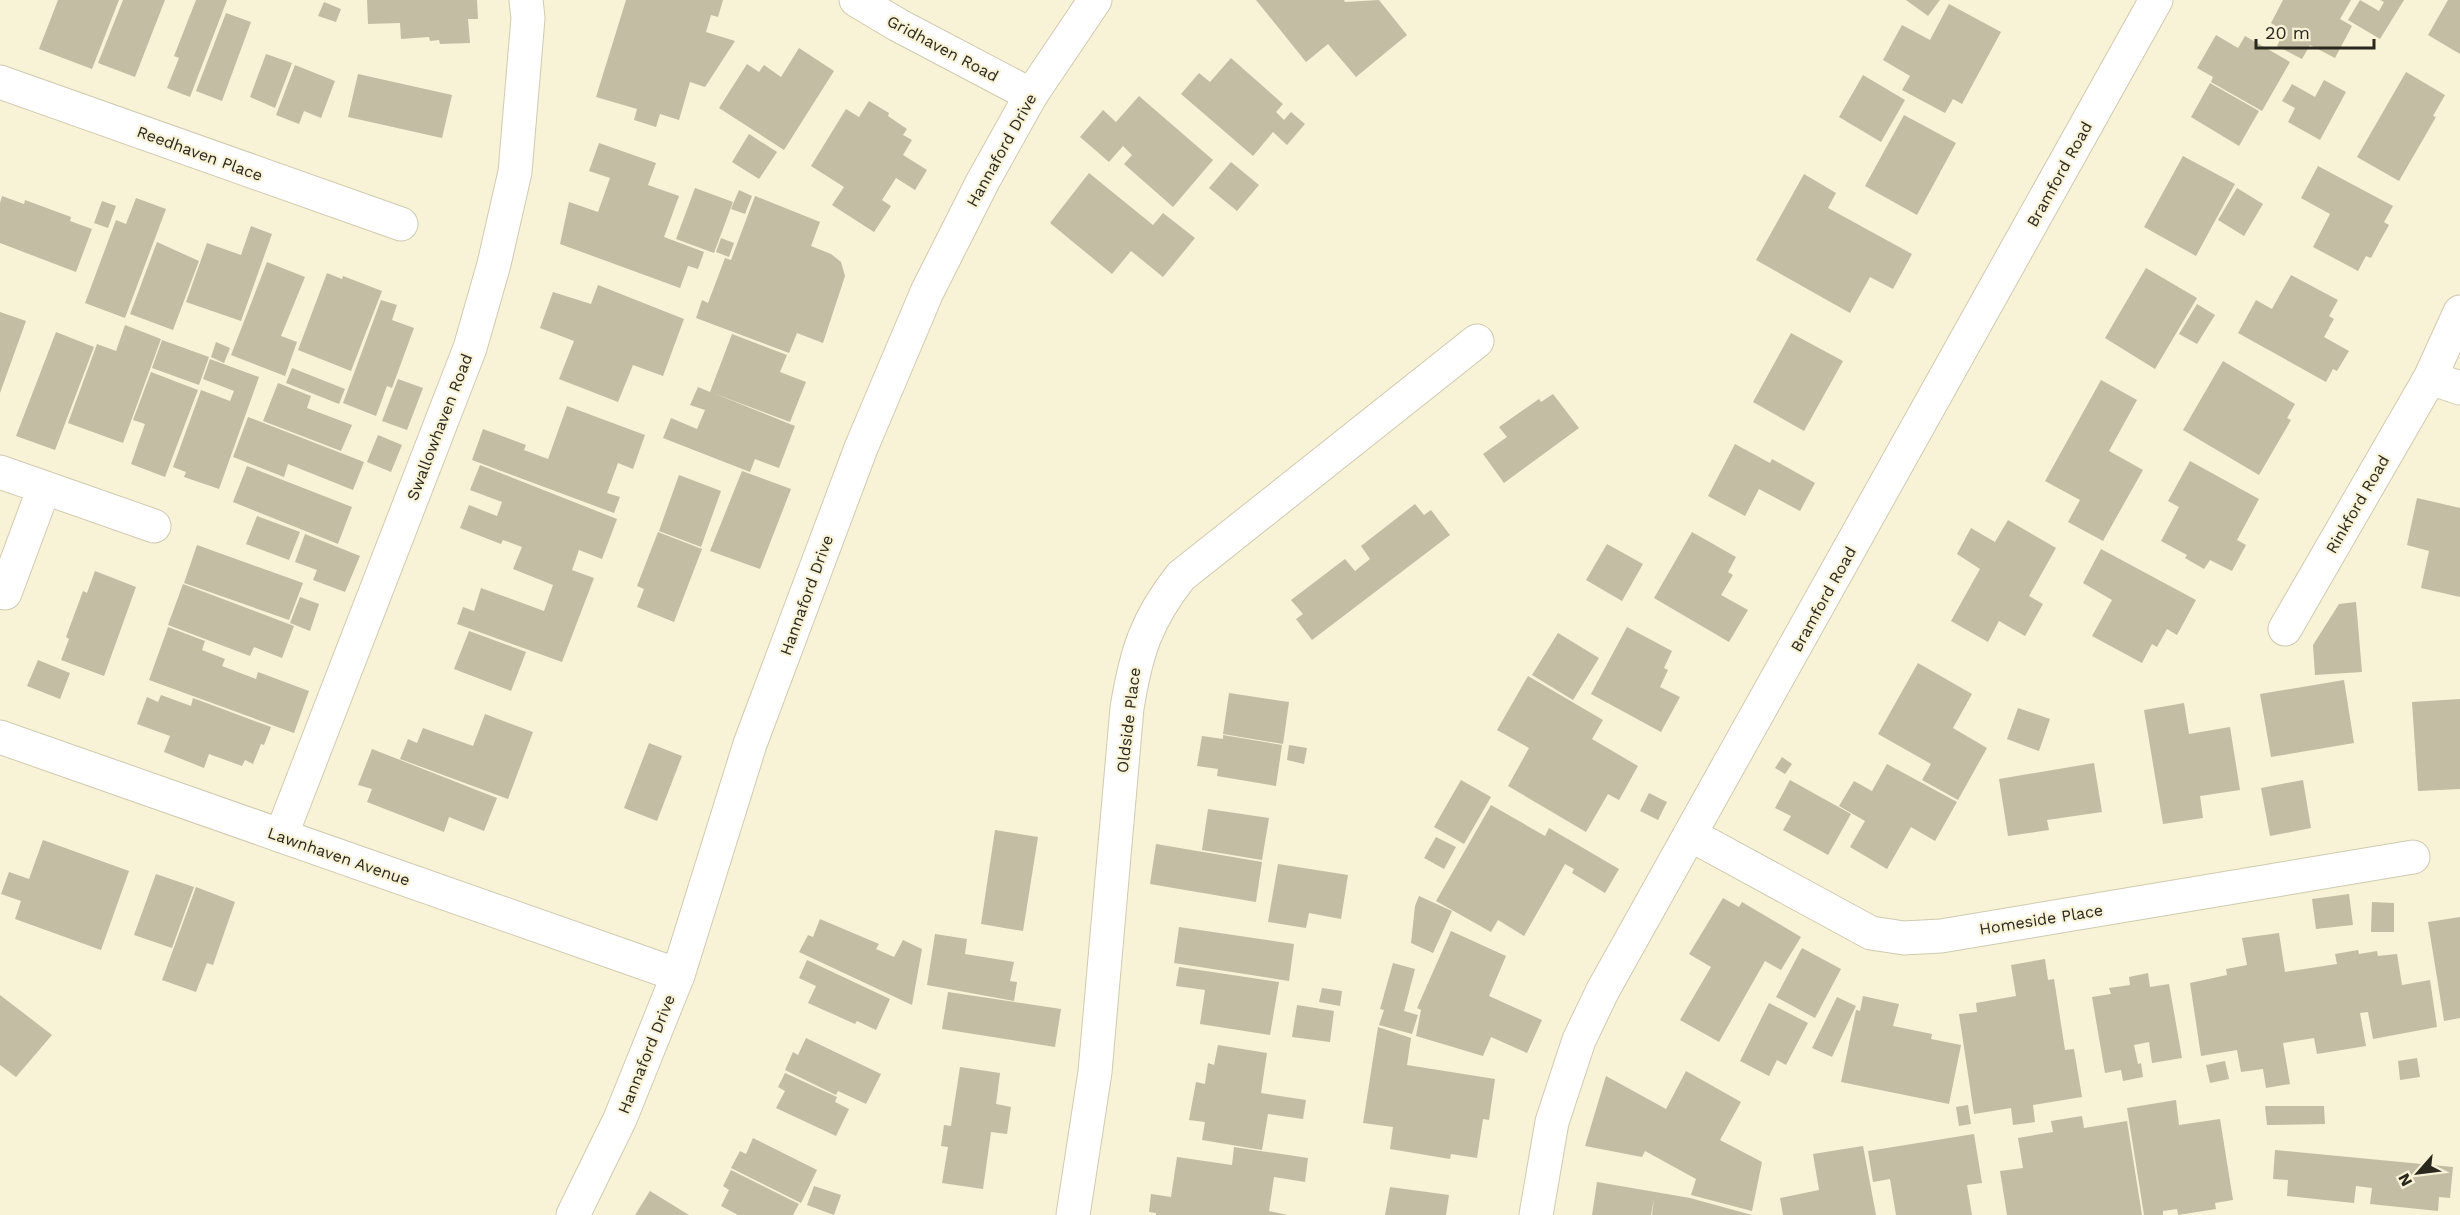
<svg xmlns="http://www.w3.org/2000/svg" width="2460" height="1215" viewBox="0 0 2460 1215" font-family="'Work Sans',sans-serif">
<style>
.building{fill:#c3bda3}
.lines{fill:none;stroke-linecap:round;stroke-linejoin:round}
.minor-casing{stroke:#d0cab0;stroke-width:35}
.tertiary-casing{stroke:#d0cab0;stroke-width:35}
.minor{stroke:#fff;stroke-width:33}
.tertiary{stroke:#fff;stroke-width:33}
.labels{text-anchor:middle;stroke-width:4.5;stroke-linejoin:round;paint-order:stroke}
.street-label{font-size:16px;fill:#2a281e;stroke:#f8f2d7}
</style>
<rect width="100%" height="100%" fill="#f8f2d7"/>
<path class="building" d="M 58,0 L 119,0 L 92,69 L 39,49 Z
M 123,0 L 165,0 L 135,77 L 98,63 Z
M 196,0 L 227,0 L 190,97 L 167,88 L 179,58 L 174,56 Z
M 367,0 L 477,0 L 478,19 L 468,19 L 470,43 L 440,44 L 439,40 L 430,41 L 429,37 L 401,39 L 400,23 L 368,24 Z
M 626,0 L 723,0 L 718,17 L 711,15 L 706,32 L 735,41 L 705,87 L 690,82 L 679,120 L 660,114 L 656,127 L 634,120 L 637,109 L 596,97 Z
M 1256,0 L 1344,0 L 1345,2 L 1379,0 L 1407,35 L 1356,77 L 1328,44 L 1306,62 Z
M 1906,0 L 1940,0 L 1928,16 Z
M 2283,0 L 2351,0 L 2340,19 L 2352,26 L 2335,58 L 2310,45 L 2302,59 L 2277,46 L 2284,31 L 2271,23 Z
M 2360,0 L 2379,11 L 2384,2 L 2380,0 L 2404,0 L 2380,39 L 2348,20 Z
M 2448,0 L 2460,0 L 2460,54 L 2428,35 Z
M 324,2 L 341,9 L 336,22 L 318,16 Z
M 1949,4 L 2001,32 L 1962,104 L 1953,99 L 1945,113 L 1902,90 L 1910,76 L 1883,60 L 1902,25 L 1930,40 Z
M 226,13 L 251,22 L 222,101 L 196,91 Z
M 2216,35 L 2238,48 L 2245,36 L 2290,62 L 2262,111 L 2211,82 L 2213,77 L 2197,68 Z
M 799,48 L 834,71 L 784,150 L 719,108 L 747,64 L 759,72 L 764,65 L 781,77 Z
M 266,54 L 292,63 L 275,108 L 250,97 Z
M 1231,58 L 1283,104 L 1276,112 L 1284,120 L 1291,112 L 1305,124 L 1287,145 L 1273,132 L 1253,156 L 1181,94 L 1199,73 L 1210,82 Z
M 295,65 L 335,81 L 321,118 L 304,111 L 299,124 L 276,115 Z
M 2406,72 L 2445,95 L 2433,116 L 2436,117 L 2399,181 L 2357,157 Z
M 358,74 L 452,95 L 442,138 L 348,117 Z
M 1863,75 L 1905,100 L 1881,142 L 1839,117 Z
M 2324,80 L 2346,92 L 2320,140 L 2288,122 L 2295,108 L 2282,101 L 2292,84 L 2315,97 Z
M 2210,83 L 2259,111 L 2239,146 L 2191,117 Z
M 1139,96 L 1213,160 L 1173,207 L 1124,164 L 1132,155 L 1123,146 L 1109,162 L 1080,137 L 1103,110 L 1116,122 Z
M 869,101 L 889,113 L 888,116 L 907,129 L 903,135 L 912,140 L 903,155 L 927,170 L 915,190 L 896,178 L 882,200 L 891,206 L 874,232 L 832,205 L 844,187 L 811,166 L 846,109 L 859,117 Z
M 1904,115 L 1956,143 L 1917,215 L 1865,186 Z
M 749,134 L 777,152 L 759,179 L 732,162 Z
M 599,143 L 656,163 L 648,185 L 679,196 L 664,237 L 704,252 L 698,269 L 688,266 L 680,288 L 560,244 L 569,202 L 598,212 L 610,178 L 589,171 Z
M 2183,156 L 2235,184 L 2196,256 L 2144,227 Z
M 1231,162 L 1259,185 L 1237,211 L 1209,188 Z
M 2318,166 L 2393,206 L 2384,222 L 2389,225 L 2380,241 L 2371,258 L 2366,256 L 2358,271 L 2313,247 L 2330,214 L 2301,198 Z
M 1089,173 L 1153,225 L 1163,213 L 1195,238 L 1163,277 L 1131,251 L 1112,274 L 1050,223 Z
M 1804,174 L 1836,193 L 1828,208 L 1912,254 L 1893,289 L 1870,277 L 1850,313 L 1756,260 Z
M 695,188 L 733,202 L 714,253 L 676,239 Z
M 2237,188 L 2263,204 L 2244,236 L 2218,220 Z
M 739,190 L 752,196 L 745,214 L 731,209 Z
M 2,196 L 24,204 L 25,200 L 71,217 L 70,221 L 92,229 L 76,272 L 0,243 L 0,203 Z
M 755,196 L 820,222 L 811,246 L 831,254 L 841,262 L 845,276 L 823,343 L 797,333 L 789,353 L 696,318 L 702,300 L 708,303 L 725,258 L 731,260 Z
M 136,198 L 166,209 L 125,318 L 85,303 L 116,220 L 126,224 Z
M 102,201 L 116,206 L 108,228 L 94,223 Z
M 251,226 L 272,234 L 241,321 L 186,302 L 207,243 L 241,255 Z
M 721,238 L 734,243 L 729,257 L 716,252 Z
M 157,242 L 199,261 L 173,330 L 130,314 Z
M 267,262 L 305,277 L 281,336 L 297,342 L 285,376 L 231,355 Z
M 2146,268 L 2197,298 L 2155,369 L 2105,338 Z
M 327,273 L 342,279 L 343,276 L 382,291 L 351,371 L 298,350 Z
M 2291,275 L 2338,300 L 2329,316 L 2334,319 L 2324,337 L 2349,351 L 2337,371 L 2333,369 L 2326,382 L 2238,333 L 2256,300 L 2272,309 Z
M 598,285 L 684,319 L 663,376 L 633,365 L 618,402 L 559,379 L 574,341 L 540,328 L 553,292 L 591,304 Z
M 381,300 L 397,305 L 392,320 L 414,328 L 392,388 L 387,386 L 376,416 L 343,403 Z
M 2197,304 L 2215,315 L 2197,344 L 2179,334 Z
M 0,312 L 26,321 L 0,393 Z
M 125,325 L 161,339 L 123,443 L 68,423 L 97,344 L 116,351 Z
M 56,332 L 94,347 L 55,450 L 16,436 Z
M 1791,333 L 1843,361 L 1804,431 L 1753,402 Z
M 732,334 L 787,355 L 780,372 L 806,382 L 790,422 L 713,393 L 795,426 L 779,468 L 755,459 L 750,472 L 663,438 L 671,418 L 697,429 L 705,410 L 690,405 L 698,387 L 710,392 Z
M 162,340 L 209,357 L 199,385 L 152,368 Z
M 216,342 L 230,348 L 224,363 L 211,357 Z
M 210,359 L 259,377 L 219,489 L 184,477 L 186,472 L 173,467 L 201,390 L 230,401 L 234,391 L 203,379 Z
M 2223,361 L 2295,404 L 2287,418 L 2291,420 L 2259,475 L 2183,430 Z
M 292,368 L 345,389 L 339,404 L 286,383 Z
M 151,372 L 198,390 L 165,477 L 131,464 L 145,424 L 133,420 Z
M 398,379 L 423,388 L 407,430 L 382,421 Z
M 2101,380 L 2137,400 L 2109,451 L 2143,470 L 2103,541 L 2068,522 L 2080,500 L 2045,481 Z
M 278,383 L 311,396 L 307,408 L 352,425 L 341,451 L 263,421 Z
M 1553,394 L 1579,428 L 1504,483 L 1483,454 L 1507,437 L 1499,427 L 1539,399 L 1541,402 Z
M 567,406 L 645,435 L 633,469 L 618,463 L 607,493 L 620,497 L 614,513 L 472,460 L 483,429 L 526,445 L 524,450 L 548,459 Z
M 248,417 L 364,462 L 353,490 L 288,464 L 284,477 L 233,457 Z
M 378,435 L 402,445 L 391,472 L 367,462 Z
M 1735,444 L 1770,463 L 1772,459 L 1815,483 L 1800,511 L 1759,489 L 1745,516 L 1708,496 Z
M 2190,461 L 2259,499 L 2237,540 L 2246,545 L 2232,571 L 2210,560 L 2204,569 L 2185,558 L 2187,555 L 2161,541 L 2179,507 L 2168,501 Z
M 480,465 L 617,519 L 602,559 L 579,550 L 572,570 L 594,578 L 562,662 L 457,624 L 463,607 L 474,611 L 481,588 L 544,611 L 553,585 L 513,569 L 522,547 L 503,540 L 501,544 L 460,528 L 469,505 L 497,516 L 502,502 L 470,490 Z
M 247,466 L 352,507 L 338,544 L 233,502 Z
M 742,471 L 791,489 L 760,569 L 710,551 Z
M 679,475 L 721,491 L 701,547 L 659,531 Z
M 2417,498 L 2460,508 L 2460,597 L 2421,588 L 2429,551 L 2407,545 Z
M 1415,504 L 1424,515 L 1431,510 L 1450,535 L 1312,640 L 1296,619 L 1303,614 L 1291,600 L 1345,559 L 1355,571 L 1370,559 L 1361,546 Z
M 257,516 L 300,532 L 289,560 L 246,544 Z
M 2008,520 L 2056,548 L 2029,596 L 2043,604 L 2025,636 L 1999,621 L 1988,642 L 1951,621 L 1980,569 L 1957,554 L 1971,528 L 1995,542 Z
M 658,532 L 702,549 L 674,622 L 637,607 L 644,589 L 637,586 Z
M 1692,532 L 1736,557 L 1728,572 L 1733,575 L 1721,595 L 1748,610 L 1729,642 L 1654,598 Z
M 305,534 L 360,556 L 345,592 L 313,580 L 317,570 L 295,562 Z
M 1607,544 L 1643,564 L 1622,601 L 1586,580 Z
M 197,545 L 303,583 L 289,620 L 184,583 Z
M 2101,549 L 2196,600 L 2177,635 L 2167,629 L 2157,647 L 2152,644 L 2142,663 L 2092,636 L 2112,600 L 2083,583 Z
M 95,571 L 136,587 L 104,676 L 61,660 L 69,639 L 66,637 L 83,591 L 87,593 Z
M 183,584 L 294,626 L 282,658 L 254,647 L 250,656 L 168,625 Z
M 300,597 L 319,604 L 310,631 L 290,623 Z
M 2356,602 L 2362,672 L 2315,675 L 2313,645 L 2339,604 Z
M 168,627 L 205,641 L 202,650 L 225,659 L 222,666 L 256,679 L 258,672 L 309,691 L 294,733 L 149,680 Z
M 1627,627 L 1672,651 L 1664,668 L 1668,670 L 1660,687 L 1680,697 L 1661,732 L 1591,694 Z
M 469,631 L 526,652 L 511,691 L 454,669 Z
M 1558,633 L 1599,658 L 1573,700 L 1532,675 Z
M 38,660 L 70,673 L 60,699 L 27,686 Z
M 1918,663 L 1972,694 L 1953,728 L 1987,748 L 1958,800 L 1922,780 L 1931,764 L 1878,734 Z
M 1528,676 L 1603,720 L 1592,739 L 1638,766 L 1619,800 L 1608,794 L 1586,832 L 1508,786 L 1529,748 L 1497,730 Z
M 2344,680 L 2354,743 L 2271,757 L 2260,694 Z
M 1229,693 L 1289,702 L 1283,744 L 1223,734 Z
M 161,695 L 191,706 L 193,698 L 271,727 L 264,745 L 261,744 L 253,764 L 245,760 L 242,766 L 209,754 L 204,768 L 164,752 L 170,736 L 137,724 L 147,697 L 158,702 Z
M 2460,699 L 2460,789 L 2418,791 L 2412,702 Z
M 2184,703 L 2189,734 L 2230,727 L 2240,790 L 2200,796 L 2203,818 L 2163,824 L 2144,710 Z
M 2018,708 L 2050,719 L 2039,751 L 2007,739 Z
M 485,714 L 533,732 L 508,799 L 400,759 L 408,739 L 417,743 L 423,728 L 473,746 Z
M 1223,735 L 1282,745 L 1276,786 L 1217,776 L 1218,769 L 1197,766 L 1202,736 L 1223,739 Z
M 649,743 L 682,756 L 657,821 L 624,808 Z
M 1289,745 L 1307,748 L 1304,764 L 1287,760 Z
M 372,749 L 497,798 L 484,831 L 449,817 L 444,832 L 367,802 L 372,789 L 358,785 Z
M 1782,757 L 1792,764 L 1785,774 L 1775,768 Z
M 2094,763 L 2102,812 L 2047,820 L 2049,830 L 2008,836 L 1999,779 Z
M 1887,764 L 1957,802 L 1935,841 L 1911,827 L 1887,869 L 1850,847 L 1865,821 L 1839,806 L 1854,781 L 1872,791 Z
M 1461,780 L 1491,797 L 1464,844 L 1434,827 Z
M 1790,780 L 1851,814 L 1828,855 L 1783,830 L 1791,816 L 1775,808 Z
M 2303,780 L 2311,828 L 2270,836 L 2261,788 Z
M 1649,793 L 1667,802 L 1658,820 L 1640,811 Z
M 1491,805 L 1545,836 L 1549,828 L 1619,869 L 1605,893 L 1572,873 L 1574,869 L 1565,864 L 1524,936 L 1498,920 L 1491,932 L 1436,901 Z
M 1208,809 L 1269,818 L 1262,860 L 1202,850 Z
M 995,830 L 1038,837 L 1023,931 L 981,924 Z
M 1436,837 L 1456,847 L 1444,869 L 1424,858 Z
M 43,840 L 129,871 L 101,950 L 15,919 L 21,901 L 1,894 L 9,872 L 29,879 Z
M 1156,844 L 1262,862 L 1256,902 L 1150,884 Z
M 1278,864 L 1348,875 L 1341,919 L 1309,913 L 1306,928 L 1268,922 Z
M 156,874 L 194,887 L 172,948 L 134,935 Z
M 196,887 L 235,902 L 213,965 L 207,963 L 196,992 L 162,980 Z
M 2349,894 L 2353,925 L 2316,929 L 2312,899 Z
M 1419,896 L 1452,911 L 1433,953 L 1411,943 L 1415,906 Z
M 1723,898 L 1739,907 L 1742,902 L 1801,937 L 1781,970 L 1765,961 L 1719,1042 L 1680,1020 L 1711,967 L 1689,954 Z
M 2372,902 L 2394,903 L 2394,932 L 2371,932 Z
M 2460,917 L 2460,1018 L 2444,1021 L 2428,922 Z
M 820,919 L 879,944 L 876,949 L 894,957 L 903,940 L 922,949 L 912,1005 L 799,952 L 808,935 L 813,937 Z
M 1179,927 L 1294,944 L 1289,981 L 1174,963 Z
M 1451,931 L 1506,956 L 1489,996 L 1542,1020 L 1527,1053 L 1491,1037 L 1483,1056 L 1416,1036 L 1421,1010 L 1417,1008 Z
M 2279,933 L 2285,972 L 2337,964 L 2335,954 L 2358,950 L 2359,954 L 2377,951 L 2378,956 L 2397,954 L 2402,985 L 2430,980 L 2437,1027 L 2373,1039 L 2368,1012 L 2360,1013 L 2366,1046 L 2317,1054 L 2314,1038 L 2283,1043 L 2290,1084 L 2266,1088 L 2263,1069 L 2241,1072 L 2237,1050 L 2201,1056 L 2190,983 L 2227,975 L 2226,969 L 2247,965 L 2242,938 Z
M 935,934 L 967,939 L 965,954 L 1014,962 L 1010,981 L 1017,982 L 1014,1001 L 927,985 Z
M 1802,948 L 1841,969 L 1815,1018 L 1776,997 Z
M 2045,959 L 2048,980 L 2054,979 L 2065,1050 L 2074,1049 L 2082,1097 L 2033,1105 L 2035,1122 L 2013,1125 L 2011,1108 L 1974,1114 L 1959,1014 L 1977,1012 L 1976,1003 L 2016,996 L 2011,965 Z
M 807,960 L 890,999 L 876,1030 L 857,1021 L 855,1024 L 808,1003 L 816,986 L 799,978 Z
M 1393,963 L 1415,969 L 1404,1011 L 1418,1015 L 1412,1034 L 1379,1025 L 1384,1010 L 1380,1009 Z
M 1179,967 L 1279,982 L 1270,1035 L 1200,1024 L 1205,990 L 1176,986 Z
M 2148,973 L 2150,987 L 2169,984 L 2182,1058 L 2152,1063 L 2149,1042 L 2134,1045 L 2138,1064 L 2141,1063 L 2143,1077 L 2123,1081 L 2121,1070 L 2105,1073 L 2092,997 L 2111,994 L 2109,988 L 2130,985 L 2129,977 Z
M 1322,988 L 1342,991 L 1340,1006 L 1319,1002 Z
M 948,992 L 1061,1009 L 1055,1047 L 942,1029 Z
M 0,995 L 52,1035 L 16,1077 L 0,1065 Z
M 1863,996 L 1899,1004 L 1893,1026 L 1932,1034 L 1931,1039 L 1961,1045 L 1949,1104 L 1841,1082 L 1856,1010 L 1860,1011 Z
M 1837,997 L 1856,1006 L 1832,1057 L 1812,1048 Z
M 1769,1003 L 1808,1023 L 1786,1065 L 1777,1060 L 1769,1076 L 1740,1061 Z
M 1297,1005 L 1334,1011 L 1330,1042 L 1292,1037 Z
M 1378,1027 L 1411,1038 L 1407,1065 L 1495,1079 L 1489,1120 L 1483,1119 L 1477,1158 L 1451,1154 L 1450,1159 L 1390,1149 L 1393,1127 L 1363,1123 Z
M 806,1038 L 881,1074 L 866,1104 L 838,1091 L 836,1095 L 785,1070 L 793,1052 L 798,1055 Z
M 1218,1045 L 1267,1053 L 1261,1093 L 1306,1100 L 1303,1119 L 1268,1114 L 1262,1150 L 1202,1140 L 1205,1122 L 1189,1120 L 1196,1082 L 1205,1084 L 1208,1063 L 1214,1065 Z
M 2417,1058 L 2420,1077 L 2400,1080 L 2398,1061 Z
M 2225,1061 L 2229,1079 L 2210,1083 L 2206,1065 Z
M 960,1067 L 1000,1073 L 996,1104 L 1011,1107 L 1007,1134 L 991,1132 L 983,1189 L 942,1183 L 948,1147 L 941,1146 L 944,1125 L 951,1126 Z
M 1686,1071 L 1741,1102 L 1720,1140 L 1762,1162 L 1752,1211 L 1691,1195 L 1696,1179 L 1645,1151 L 1642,1157 L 1585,1146 L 1606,1076 L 1666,1109 Z
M 785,1073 L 837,1097 L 835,1102 L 849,1109 L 836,1136 L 776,1108 L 785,1091 L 778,1087 Z
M 2176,1100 L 2179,1125 L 2220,1119 L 2233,1200 L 2215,1203 L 2216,1209 L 2178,1215 L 2177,1209 L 2163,1211 L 2163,1215 L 2144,1215 L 2127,1108 Z
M 1968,1105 L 1971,1124 L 1959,1126 L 1956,1107 Z
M 2265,1106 L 2324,1106 L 2325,1124 L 2267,1125 Z
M 2082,1116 L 2084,1128 L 2127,1121 L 2142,1215 L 2007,1215 L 2000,1171 L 2023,1168 L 2018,1138 L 2053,1132 L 2051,1121 Z
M 1974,1134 L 1982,1183 L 1967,1185 L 1972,1215 L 1896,1215 L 1890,1179 L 1873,1182 L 1868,1151 Z
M 753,1138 L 817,1170 L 801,1203 L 731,1168 L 740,1151 L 746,1154 Z
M 1863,1146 L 1876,1215 L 1783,1215 L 1780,1198 L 1819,1190 L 1813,1154 Z
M 1234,1147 L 1308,1158 L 1305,1182 L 1274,1177 L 1269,1211 L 1288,1215 L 1156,1215 L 1156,1213 L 1149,1212 L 1151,1194 L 1171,1197 L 1177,1157 L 1232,1165 Z
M 2275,1150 L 2453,1167 L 2450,1198 L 2439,1197 L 2438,1211 L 2370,1204 L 2372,1188 L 2356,1186 L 2354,1203 L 2287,1196 L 2288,1180 L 2273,1179 Z
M 731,1170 L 799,1204 L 793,1215 L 738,1215 L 721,1206 L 729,1190 L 723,1186 Z
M 1597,1182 L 1690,1198 L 1752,1215 L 1652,1215 L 1654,1199 L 1651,1215 L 1592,1215 Z
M 814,1186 L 841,1195 L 834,1215 L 807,1205 Z
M 1390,1187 L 1449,1195 L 1446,1215 L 1385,1215 Z
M 650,1191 L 689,1215 L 635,1215 Z"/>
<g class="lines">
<g class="minor-casing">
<path id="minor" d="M 856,0 L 898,25 L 1031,95
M 0,82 L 401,224
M 2430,378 L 2460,388
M 0,472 L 154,526
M 5,593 L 44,488
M 2285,629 L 2430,378 L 2460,312
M 0,737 L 678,975
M 1691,835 L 1871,933 L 1904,938 L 1941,936 L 2413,857
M 281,836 L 470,348 L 494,264 L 515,172 L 528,18 L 526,0
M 1073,1215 L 1095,1072 L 1127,708 C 1136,653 1146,620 1181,576 L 1477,341
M 1536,1215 L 1552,1122 L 1579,1040 L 1603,990 L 2156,0"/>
</g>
<g class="tertiary-casing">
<path id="tertiary" d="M 573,1215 L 620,1119 L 678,975 L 750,744 L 861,448 L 927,292 L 983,181 L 1031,95 L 1095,0"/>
</g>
<use href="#minor" class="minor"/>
<use href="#tertiary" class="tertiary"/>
</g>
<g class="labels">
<g class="street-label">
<text transform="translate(943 48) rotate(28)" y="6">Gridhaven Road</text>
<text transform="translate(1001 150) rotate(-61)" y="6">Hannaford Drive</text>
<text transform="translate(200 153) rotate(20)" y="6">Reedhaven Place</text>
<text transform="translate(2059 174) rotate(-61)" y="6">Bramford Road</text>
<text transform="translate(439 427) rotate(-69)" y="6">Swallowhaven Road</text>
<text transform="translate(2357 504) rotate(-60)" y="6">Rinkford Road</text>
<text transform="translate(806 595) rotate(-70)" y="6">Hannaford Drive</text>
<text transform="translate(1823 599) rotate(-61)" y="6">Bramford Road</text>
<text transform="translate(1128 720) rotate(-83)" y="6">Oldside Place</text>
<text transform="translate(339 856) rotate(19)" y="6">Lawnhaven Avenue</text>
<text transform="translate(2041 919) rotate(-9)" y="6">Homeside Place</text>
<text transform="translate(646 1054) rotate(-68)" y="6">Hannaford Drive</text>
</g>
</g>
<g transform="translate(2418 1173) rotate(242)" stroke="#f8f2d7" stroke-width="4.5" paint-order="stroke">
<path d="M0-4.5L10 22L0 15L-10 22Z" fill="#2a281e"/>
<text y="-9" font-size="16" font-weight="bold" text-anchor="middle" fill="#2a281e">N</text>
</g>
<path d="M2256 39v9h118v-9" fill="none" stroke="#2a281e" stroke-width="3"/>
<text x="2265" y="39" font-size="18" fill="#2a281e" stroke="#f8f2d7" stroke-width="4.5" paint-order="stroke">20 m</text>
</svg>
